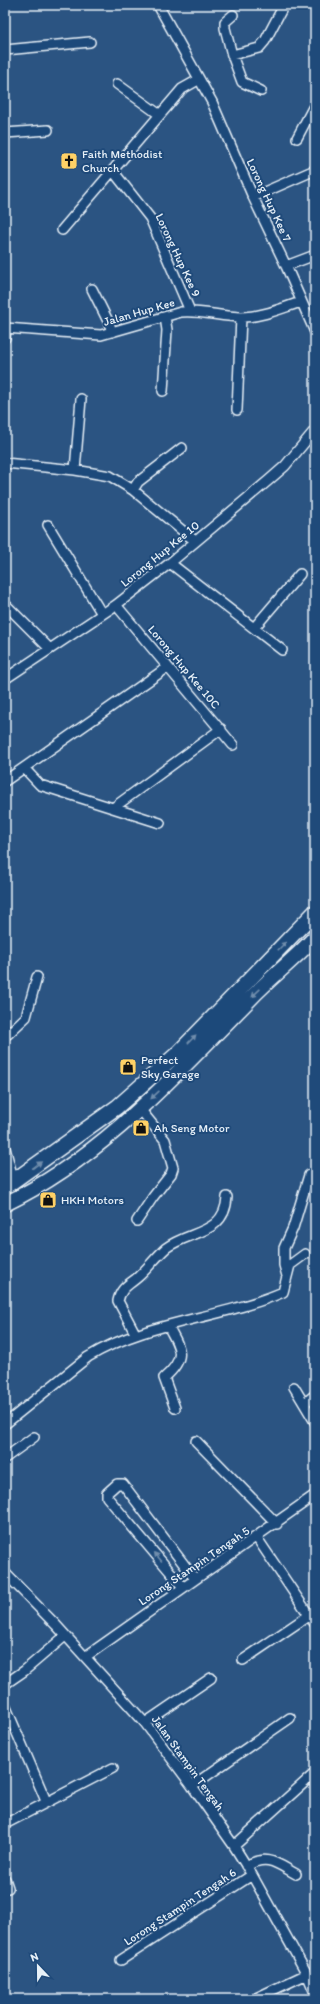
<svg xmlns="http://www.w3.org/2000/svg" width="320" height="2004" viewBox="0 0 320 2004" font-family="Itim,sans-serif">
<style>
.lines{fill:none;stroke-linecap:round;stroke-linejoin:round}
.minor-casing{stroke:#e8f1f8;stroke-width:12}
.trunk-casing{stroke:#e8f1f8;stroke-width:17}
.minor{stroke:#1f4a7a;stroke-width:9}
.trunk{stroke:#1f4a7a;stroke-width:14}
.oneway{fill:#6f8dac}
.labels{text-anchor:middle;stroke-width:4;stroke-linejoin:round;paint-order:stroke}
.poi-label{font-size:12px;fill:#e8f1f8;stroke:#1f4a7a;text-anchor:start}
.street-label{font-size:12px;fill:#e8f1f8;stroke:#1f4a7a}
</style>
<rect width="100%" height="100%" fill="#2b5482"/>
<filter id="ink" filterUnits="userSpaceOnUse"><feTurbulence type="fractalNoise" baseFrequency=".025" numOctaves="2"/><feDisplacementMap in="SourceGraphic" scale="8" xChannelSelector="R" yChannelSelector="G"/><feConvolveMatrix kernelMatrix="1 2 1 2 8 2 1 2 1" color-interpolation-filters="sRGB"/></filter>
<g filter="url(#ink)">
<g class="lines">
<g class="minor-casing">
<path id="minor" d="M 158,5 L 212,102 L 253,197 L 286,266 L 315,332
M 233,15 L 225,22 L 225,28 L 232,55 L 259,48 L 265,41 L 284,5
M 5,50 L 90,42
M 232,55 L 242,82 L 261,91
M 117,84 L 160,115
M 5,133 L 48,130
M 297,138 L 315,104
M 113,171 L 150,218 L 190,311
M 253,197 L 315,170
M 62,230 L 182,89 L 198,80
M 286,266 L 315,255
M 92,289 L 109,323 L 112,332
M 5,328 L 101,335 L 181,312 C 201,310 221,317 242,317 C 262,317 282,308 301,302
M 5,338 L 6,328
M 163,391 L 167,330 L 165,317
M 237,410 L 241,317
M 5,463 L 75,470 L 110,476 L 133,490 L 195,541
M 75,470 L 81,399
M 133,490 L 138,482 L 182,448
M 48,525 L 102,614
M 170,563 L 282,650
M 5,604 L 50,649
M 116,605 L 233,745
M 254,628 L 300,574
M 5,679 L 116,605 L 170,563 L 269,480 L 285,466 L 315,430
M 24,768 L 40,785 L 160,823
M 5,781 L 168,667
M 113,808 L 221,729
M 5,1035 L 8,1034 L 26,1017 L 37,977
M 5,1148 L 14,1182
M 137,1221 L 153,1197 L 171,1174 L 173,1168 L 165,1140 L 140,1109
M 287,1276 L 284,1265 L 284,1248 L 293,1228 L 309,1175 L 315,1172
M 168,1326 C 181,1349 187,1358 164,1378 L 175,1408
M 136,1335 L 118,1301 C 121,1287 129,1285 138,1277 C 148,1268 156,1257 166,1248 C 190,1230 225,1235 227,1197
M 294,1387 L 315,1422
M 305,1403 L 315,1395
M 5,1424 L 88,1357 C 147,1321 221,1319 283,1292 L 290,1265 L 305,1254
M 196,1441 L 277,1524
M 5,1458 L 34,1437
M 257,1538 L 315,1624
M 5,1573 L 56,1625 L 145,1723 L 192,1786 L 234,1846 L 252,1875 L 307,1974 L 315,1993
M 183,1587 L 107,1497 L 107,1493 L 117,1484 L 123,1484 L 195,1579
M 85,1657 L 315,1495
M 243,1660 L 308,1616
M 5,1684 L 24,1671 L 65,1636
M 5,1705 L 46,1801
M 145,1723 L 211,1678
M 192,1786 L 290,1718
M 5,1824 L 113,1768
M 234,1846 L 315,1773
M 246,1866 C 268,1854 276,1863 296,1874
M 5,1879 L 8,1888
M 121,1960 L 252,1875
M 254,1999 L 307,1974"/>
</g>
<g class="trunk-casing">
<path id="trunk" d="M 5,1187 L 117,1107 L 178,1053 L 315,912
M 5,1204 C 103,1157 176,1074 251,998 C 271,977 295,959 315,937"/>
</g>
<use href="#minor" class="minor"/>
<use href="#trunk" class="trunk"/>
</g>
<defs><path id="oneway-solid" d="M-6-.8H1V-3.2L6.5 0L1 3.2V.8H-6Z"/></defs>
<g class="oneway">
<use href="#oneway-solid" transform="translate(282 946) rotate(-45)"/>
<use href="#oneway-solid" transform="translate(256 993) rotate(136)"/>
<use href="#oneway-solid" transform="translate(192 1039) rotate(-46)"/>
<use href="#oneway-solid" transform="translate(155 1095) rotate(137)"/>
<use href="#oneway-solid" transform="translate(37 1165) rotate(-36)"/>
<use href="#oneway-solid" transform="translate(158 1557) rotate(-130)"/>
</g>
</g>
<defs>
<g id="church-square" transform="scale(0.9)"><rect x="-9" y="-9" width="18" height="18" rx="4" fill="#ffd166" stroke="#1f4a7a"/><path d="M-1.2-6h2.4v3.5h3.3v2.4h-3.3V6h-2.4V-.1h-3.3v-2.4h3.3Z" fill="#111"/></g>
<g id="shop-square" transform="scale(0.9)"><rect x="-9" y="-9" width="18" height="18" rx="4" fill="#ffd166" stroke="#1f4a7a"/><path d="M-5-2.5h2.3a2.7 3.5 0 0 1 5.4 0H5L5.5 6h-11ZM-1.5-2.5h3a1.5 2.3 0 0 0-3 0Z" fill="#111"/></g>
</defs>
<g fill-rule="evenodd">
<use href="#church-square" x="69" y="161"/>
<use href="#shop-square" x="128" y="1067"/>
<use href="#shop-square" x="141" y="1128"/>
<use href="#shop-square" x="48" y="1200"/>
</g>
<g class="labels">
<g class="poi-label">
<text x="82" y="158">Faith Methodist<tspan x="82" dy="14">Church</tspan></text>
<text x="141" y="1064">Perfect<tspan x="141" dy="14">Sky Garage</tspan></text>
<text x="154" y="1132">Ah Seng Motor</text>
<text x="61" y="1204">HKH Motors</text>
</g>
<g class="street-label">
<text transform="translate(269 200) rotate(65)" y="4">Lorong Hup Kee 7</text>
<text transform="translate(178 255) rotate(65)" y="4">Lorong Hup Kee 9</text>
<text transform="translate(139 312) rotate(-16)" y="4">Jalan Hup Kee</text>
<text transform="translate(160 554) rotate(-39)" y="4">Lorong Hup Kee 10</text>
<text transform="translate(184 667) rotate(50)" y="4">Lorong Hup Kee 10C</text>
<text transform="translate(194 1566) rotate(-34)" y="4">Lorong Stampin Tengah 5</text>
<text transform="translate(188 1763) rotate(54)" y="4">Jalan Stampin Tengah</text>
<text transform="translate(180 1907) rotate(-33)" y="4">Lorong Stampin Tengah 6</text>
</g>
</g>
<rect width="320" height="2004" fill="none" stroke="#1f4a7a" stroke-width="20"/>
<rect x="10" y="10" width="300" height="1984" fill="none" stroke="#e8f1f8" stroke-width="1.5" filter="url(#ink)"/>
<g transform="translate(38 1966) rotate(338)" stroke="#1f4a7a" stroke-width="3" paint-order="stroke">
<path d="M0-3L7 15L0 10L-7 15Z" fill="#e8f1f8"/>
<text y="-6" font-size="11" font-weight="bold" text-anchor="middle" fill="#e8f1f8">N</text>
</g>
</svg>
